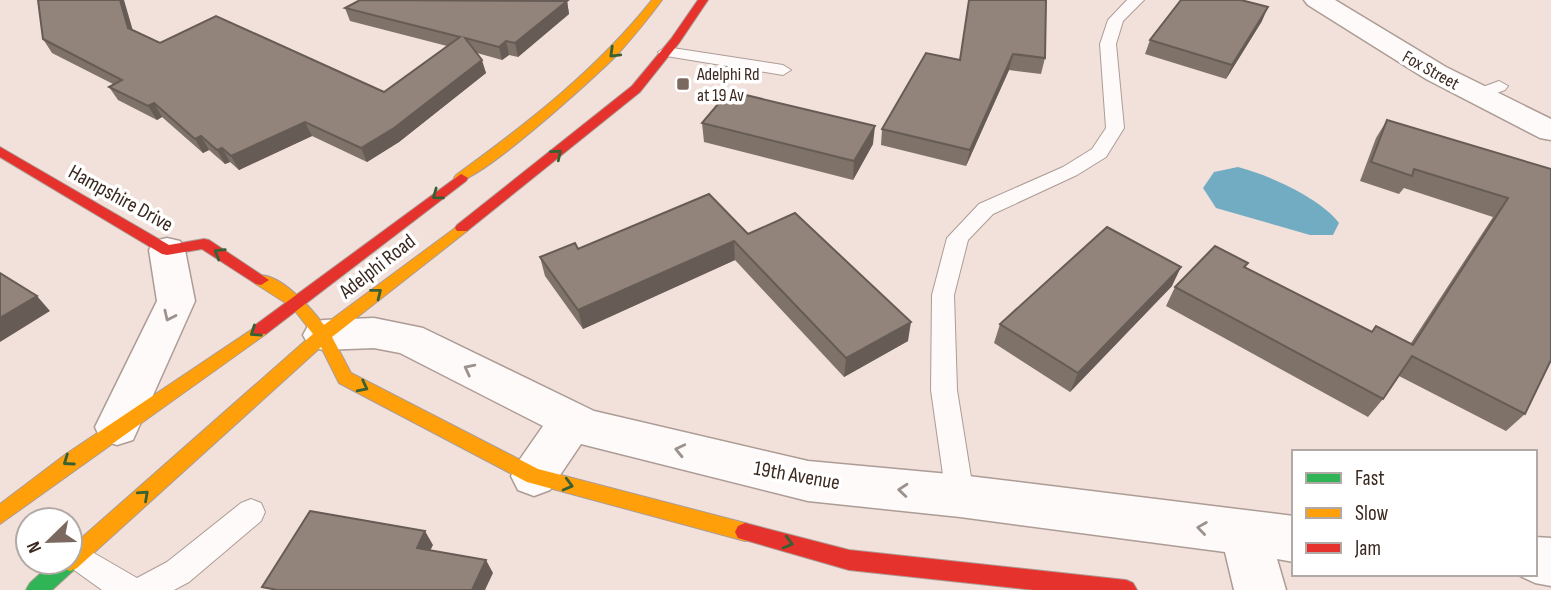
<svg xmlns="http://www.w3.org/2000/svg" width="1551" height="590" viewBox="0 0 1551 590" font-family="'Sofia Sans Condensed',sans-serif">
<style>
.water{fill:#72acc2}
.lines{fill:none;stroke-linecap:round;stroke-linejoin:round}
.lane-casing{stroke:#ac9c95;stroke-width:2}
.street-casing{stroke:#ac9c95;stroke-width:3}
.fast-casing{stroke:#ac9c95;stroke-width:2}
.slow-casing{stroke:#ac9c95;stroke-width:2}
.jam-casing{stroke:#ac9c95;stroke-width:2}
.lane{fill:#fdfaf9;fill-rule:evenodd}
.street{fill:#fdfaf9;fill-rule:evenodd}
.fast{fill:#30b455;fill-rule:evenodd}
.slow{fill:#ff9f0a;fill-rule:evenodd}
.jam{fill:#e5322d;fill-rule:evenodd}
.wall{fill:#7e7269}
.shaded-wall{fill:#665c55}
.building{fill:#92847a;stroke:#665c55;stroke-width:2}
.oneway{stroke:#376035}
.oneway2{stroke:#9c918c}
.poi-dot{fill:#7b6960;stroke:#fff;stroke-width:2.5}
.labels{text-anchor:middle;stroke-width:7;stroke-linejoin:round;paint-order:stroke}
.far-street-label{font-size:18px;fill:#3b281f;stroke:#fff}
.far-poi-label{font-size:18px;fill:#3b281f;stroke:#fff;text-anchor:start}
.street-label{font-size:21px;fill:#3b281f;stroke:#fff}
</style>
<rect width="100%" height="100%" fill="#f2e1da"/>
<path class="water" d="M 1238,167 C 1269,175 1320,198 1339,223 L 1333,235 L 1310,235 L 1216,208 L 1203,188 L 1214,172 Z"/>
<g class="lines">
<g class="lane-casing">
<path id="lane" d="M 1127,0 L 1144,0 L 1123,21 L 1116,44 L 1124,128 L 1106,157 L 1077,175 L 993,214 L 968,240 L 954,295 L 957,390 L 974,496 L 970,505 L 960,508 L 950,505 L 946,496 L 931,390 L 932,295 L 947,238 L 979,204 L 1063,167 L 1092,149 L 1106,128 L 1100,44 L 1108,20 Z
M 666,47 L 783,65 L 791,70 L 783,75 L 660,55 L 658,52 Z
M 1499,81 L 1508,86 L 1505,90 L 1478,100 L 1469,95 L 1472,91 Z
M 251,499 L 261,503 L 265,512 L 261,521 L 189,582 L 174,590 L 102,590 L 63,562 L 70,562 L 70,544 L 75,542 L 137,578 L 167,562 L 241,503 Z"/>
</g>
<g class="street-casing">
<path id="street" d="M 1304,0 L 1335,0 L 1446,67 L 1551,119 L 1551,140 L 1540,138 L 1426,79 L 1308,5 Z
M 167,238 L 180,241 L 185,250 L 195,301 L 133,440 L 117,445 L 101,440 L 95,427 L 157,301 L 149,250 L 154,241 Z
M 374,318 L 423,328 L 594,411 L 808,461 L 960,475 L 1294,516 L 1294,562 L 1277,559 L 1286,590 L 1234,590 L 1225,552 L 960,517 L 808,501 L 581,444 L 550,490 L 534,496 L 518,490 L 511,476 L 518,462 L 543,426 L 400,353 L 374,348 L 323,350 L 309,346 L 303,335 L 309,324 L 323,320 Z
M 1535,537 L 1551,538 L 1551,586 L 1535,583 L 1516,574 L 1535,574 Z"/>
</g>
<g class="fast-casing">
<path id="fast" d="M 70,553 L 75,555 L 78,562 L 75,569 L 52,590 L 26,590 L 30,583 L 53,562 L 70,562 Z"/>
</g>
<g class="slow-casing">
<path id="slow" d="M 652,0 L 662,0 C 648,19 633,37 617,55 C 597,75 477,185 456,181 L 454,178 L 456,175 C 528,123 596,70 652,0 Z
M 462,223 L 469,228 L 467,231 L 332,337 L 351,373 L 538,469 L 745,523 L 752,526 L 755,532 L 752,538 L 745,541 L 527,482 L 339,383 L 321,347 L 77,568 L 70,571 L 63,568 L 60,562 L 70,562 L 70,548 L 313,334 L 292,307 L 256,284 L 253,280 L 256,276 C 278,270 312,309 324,325 Z
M 260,324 L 266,326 L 268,330 L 266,334 L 0,524 L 0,504 L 66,454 Z"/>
</g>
<g class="jam-casing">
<path id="jam" d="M 698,0 L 708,0 L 679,43 L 640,92 L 467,231 L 457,231 L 455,228 L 457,225 L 632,86 L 671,39 Z
M 0,147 L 169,245 L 204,239 L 209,240 L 269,280 L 261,285 L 256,284 L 202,249 L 167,255 L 162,254 L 0,157 Z
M 461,174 L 468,178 L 466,181 L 266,334 L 254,334 L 252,330 L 254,326 Z
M 745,523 L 849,550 L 1126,580 L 1133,583 L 1137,590 L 1034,590 L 849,570 L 738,538 L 735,532 L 738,526 Z"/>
</g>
<use href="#lane" class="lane"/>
<use href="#street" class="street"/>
<use href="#fast" class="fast"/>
<use href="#slow" class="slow"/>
<use href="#jam" class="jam"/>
</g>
<path class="wall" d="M 969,0 L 1045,58 L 1041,74 L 1009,70 L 966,166 L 881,145 L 882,129 L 960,60 Z
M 567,1 L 569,14 L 518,57 L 509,55 L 502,60 L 477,53 L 486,73 L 399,142 L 367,162 L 312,136 L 239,170 L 230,162 L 225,164 L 209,150 L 203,153 L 162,117 L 157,120 L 118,100 L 109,87 L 113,84 L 52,53 L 43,39 L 133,30 L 160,43 L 384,92 L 447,46 L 350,21 L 345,8 Z
M 1262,21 L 1226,79 L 1145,54 L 1150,40 Z
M 1387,120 L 1551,169 L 1525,414 L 1506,431 L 1399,376 L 1383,399 L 1368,417 L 1166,306 L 1175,287 L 1248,263 L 1245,268 L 1372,332 L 1411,343 L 1493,217 L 1404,188 L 1399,194 L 1360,181 L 1376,138 Z
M 702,123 L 873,144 L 853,180 L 704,142 Z
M 748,234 L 908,341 L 844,377 L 735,260 L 583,329 L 545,276 L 540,257 Z
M 1172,286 L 1070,392 L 994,343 L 1000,324 Z"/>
<path class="shaded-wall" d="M 120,0 L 124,0 L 136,41 L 128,28 Z
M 567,1 L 569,14 L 518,57 L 515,43 Z
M 1268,7 L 1262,21 L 1226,79 L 1232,65 Z
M 506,41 L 509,55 L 502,60 L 499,47 Z
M 1013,54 L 1009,70 L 966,166 L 970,150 Z
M 482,60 L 486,73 L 399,142 L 367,162 L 361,148 Z
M 154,103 L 162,117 L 157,120 L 148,106 Z
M 305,122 L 312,136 L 239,170 L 231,156 Z
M 875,126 L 873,144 L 853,180 L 854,161 Z
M 201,136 L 209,150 L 203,153 L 195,139 Z
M 222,148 L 230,162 L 225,164 L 217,150 Z
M 734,241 L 735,260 L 583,329 L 578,310 Z
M 1181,267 L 1172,286 L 1070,392 L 1078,373 Z
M 37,296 L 50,311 L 0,342 L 0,318 Z
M 911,322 L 908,341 L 844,377 L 846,358 Z
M 425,531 L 433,545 L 425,561 L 417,548 Z
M 486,560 L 493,573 L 485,590 L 472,590 Z"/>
<path class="building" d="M 38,0 L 120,0 L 128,28 L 160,43 L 216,16 L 384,92 L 460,37 L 345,8 L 360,0 L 567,1 L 515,43 L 506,41 L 499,47 L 465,38 L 482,60 L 394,128 L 361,148 L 305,122 L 231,156 L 222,148 L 217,150 L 201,136 L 195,139 L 154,103 L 148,106 L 109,87 L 122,80 L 43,39 Z
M 969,0 L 1046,0 L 1045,58 L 1013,54 L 970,150 L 882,129 L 926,53 L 960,60 Z
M 1181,0 L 1241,0 L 1268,7 L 1232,65 L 1150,40 Z
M 729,91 L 875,126 L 854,161 L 702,123 Z
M 1387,120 L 1551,169 L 1551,360 L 1525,414 L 1412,356 L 1383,399 L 1175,287 L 1215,246 L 1248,263 L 1244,267 L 1372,332 L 1376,326 L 1413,345 L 1508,198 L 1414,169 L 1412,176 L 1371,162 Z
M 709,194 L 748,234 L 795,213 L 911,322 L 846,358 L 734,241 L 578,310 L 540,257 L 575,243 L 578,249 Z
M 1107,227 L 1181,267 L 1078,373 L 1000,324 Z
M 0,273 L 37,296 L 0,318 Z
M 310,511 L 425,531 L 417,548 L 486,560 L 472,590 L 277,590 L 262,587 Z"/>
<defs><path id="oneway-chevron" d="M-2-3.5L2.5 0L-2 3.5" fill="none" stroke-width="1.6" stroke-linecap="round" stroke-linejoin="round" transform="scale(1.75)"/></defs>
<g class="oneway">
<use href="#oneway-chevron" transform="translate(614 53) rotate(136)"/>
<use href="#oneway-chevron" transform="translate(557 154) rotate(-40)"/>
<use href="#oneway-chevron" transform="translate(437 195) rotate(144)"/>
<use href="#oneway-chevron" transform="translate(219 253) rotate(-148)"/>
<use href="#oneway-chevron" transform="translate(377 293) rotate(-38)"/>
<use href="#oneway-chevron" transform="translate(255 332) rotate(146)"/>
<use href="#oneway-chevron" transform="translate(363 387) rotate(27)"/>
<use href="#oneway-chevron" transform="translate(68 461) rotate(145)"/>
<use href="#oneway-chevron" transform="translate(568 485) rotate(15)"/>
<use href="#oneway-chevron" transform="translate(144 495) rotate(-42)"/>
<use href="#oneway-chevron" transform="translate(788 543) rotate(15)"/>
</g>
<g class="oneway2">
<use href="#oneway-chevron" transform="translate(169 316) rotate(115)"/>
<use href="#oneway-chevron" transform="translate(469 369) rotate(-153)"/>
<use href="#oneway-chevron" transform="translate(680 450) rotate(-167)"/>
<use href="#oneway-chevron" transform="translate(903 490) rotate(-175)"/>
<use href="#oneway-chevron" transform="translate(1202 528) rotate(-172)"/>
</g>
<rect class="poi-dot" x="676" y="77" width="14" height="14" rx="3.5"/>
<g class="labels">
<g class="far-street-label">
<text transform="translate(1431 70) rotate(29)" y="6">Fox Street</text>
</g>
<g class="far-poi-label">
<text x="697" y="80">Adelphi Rd<tspan x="697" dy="21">at 19 Av</tspan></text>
</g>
<g class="street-label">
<text transform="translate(121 198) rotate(29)" y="7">Hampshire Drive</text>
<text transform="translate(377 266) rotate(-38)" y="7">Adelphi Road</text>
<text transform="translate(797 475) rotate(10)" y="7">19th Avenue</text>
</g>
</g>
<rect x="1292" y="450" width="245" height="126" fill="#ffffff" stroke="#b1a9a5" stroke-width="2"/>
<rect x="1306" y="473" width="35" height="10" fill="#30b455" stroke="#b1a9a5" stroke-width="2"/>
<text x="1355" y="485" font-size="21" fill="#3b281f">Fast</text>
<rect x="1306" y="508" width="35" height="10" fill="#ff9f0a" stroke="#b1a9a5" stroke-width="2"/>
<text x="1355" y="520" font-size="21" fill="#3b281f">Slow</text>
<rect x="1306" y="543" width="35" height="10" fill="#e5322d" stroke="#b1a9a5" stroke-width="2"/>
<text x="1355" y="555" font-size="21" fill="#3b281f">Jam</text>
<g transform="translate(49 541) rotate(247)"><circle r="33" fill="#ffffff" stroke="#b1a9a5" stroke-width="2"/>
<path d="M0-5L12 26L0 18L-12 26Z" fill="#7b6960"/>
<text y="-10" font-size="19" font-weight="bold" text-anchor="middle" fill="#3b281f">N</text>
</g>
</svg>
